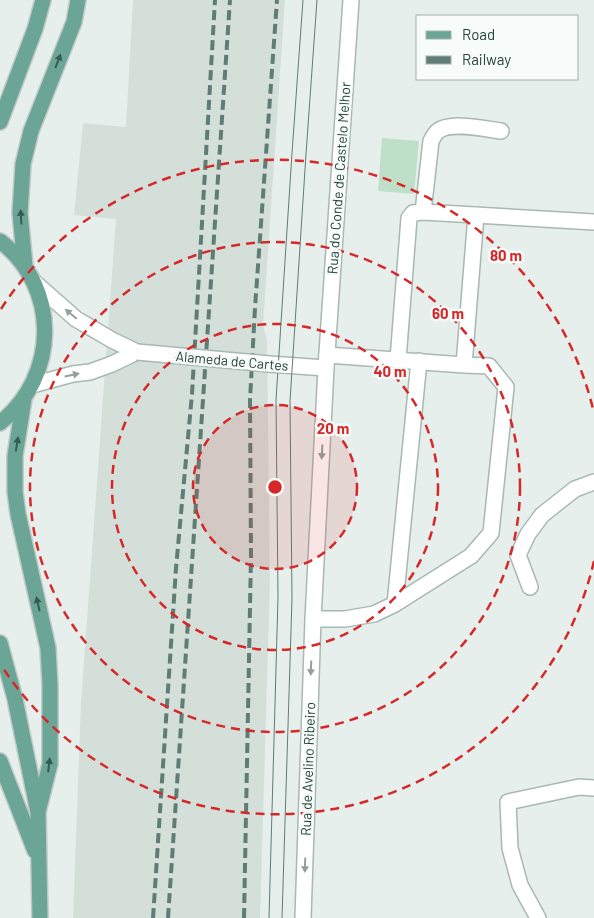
<svg xmlns="http://www.w3.org/2000/svg" width="594" height="918" viewBox="0 0 594 918" font-family="Barlow,sans-serif">
<style>
.built{fill:#d4dfda}
.green{fill:#bfe0c8}
.lines{fill:none;stroke-linecap:round;stroke-linejoin:round}
.minor-casing{stroke:#a8b8b2;stroke-width:18}
.tertiary-casing{stroke:#a8b8b2;stroke-width:18}
.primary-casing{stroke:#c2cac8;stroke-width:18}
.minor{stroke:#fff;stroke-width:15}
.tertiary{stroke:#fff;stroke-width:15}
.primary{stroke:#6aa596;stroke-width:15}
.tram{stroke:#5f7d75;stroke-width:1}
.rail{stroke:#5f7d75;stroke-width:4;stroke-dasharray:10 5;stroke-linecap:butt}
.tertiary-bridge-casing{stroke:#a8b8b2;stroke-width:18;stroke-linecap:butt}
.tertiary-bridge{stroke:#fff;stroke-width:15}
.oneway{fill:#365b51}
.oneway2{fill:#92a09c}
.ring{fill:none;stroke:#d62828;stroke-width:2.5;stroke-dasharray:9 6}
.labels{text-anchor:middle;stroke-width:5;stroke-linejoin:round;paint-order:stroke}
.street-label{font-size:14px;fill:#24423a;stroke:#f7fbf9}
.centre{fill:#d62828;stroke:#f7fbf9;stroke-width:2.5}
.ring-label{font-size:15px;text-anchor:middle;font-weight:bold;fill:#d62828;stroke:#f7fbf9;stroke-width:5;stroke-linejoin:round;paint-order:stroke}
</style>
<rect width="100%" height="100%" fill="#e6efeb"/>
<path class="built" d="M 133,0 L 285,0 L 263,326 L 267,340 L 270,580 L 260,918 L 73,918 L 81,703 L 116,219 L 74,215 L 83,123 L 126,127 Z"/>
<path class="green" d="M 382,138 L 419,141 L 414,194 L 378,191 Z"/>
<g class="lines">
<g class="minor-casing">
<path id="minor" d="M 423,212 L 431,141 C 433,138 435,133 438,131 C 451,121 485,129 501,131
M 327,355 L 464,365
M 398,360 L 409,218 L 413,213 L 423,212 L 594,222
M 530,587 L 518,555 L 528,534 L 542,515 L 575,489 L 594,482
M 395,604 L 419,361
M 313,619 L 345,619 L 374,614 L 395,604 L 471,556 L 491,533 L 506,387 L 489,366 L 464,365 L 476,215
M 303,918 L 313,619 L 326,368
M 538,918 L 520,885 L 510,848 L 508,802 L 579,787 L 594,788"/>
</g>
<g class="tertiary-casing">
<path id="tertiary" d="M 34,282 L 76,319 L 112,340 L 137,352
M 269,364 L 326,368 L 351,0
M 32,385 L 73,374 L 90,372 L 112,364 L 137,352"/>
</g>
<g class="primary-casing">
<path id="primary" d="M 0,122 L 35,29 L 43,0
M 0,241 C 60,287 59,376 0,423
M 25,266 L 20,213 L 23,164 L 31,131 L 74,22 L 78,0
M 24,399 L 15,456 L 15,492 L 18,514 L 48,648 L 50,685 L 50,764 L 38,812
M 0,643 L 15,699 L 38,812 L 40,918
M 0,761 L 35,851"/>
</g>
<use href="#minor" class="minor"/>
<use href="#tertiary" class="tertiary"/>
<use href="#primary" class="primary"/>
<path class="tram" d="M 269,918 L 278,597 L 276,400 L 292,153 L 303,0
M 282,918 L 292,598 L 290,401 L 306,154 L 317,0"/>
<path class="rail" d="M 153,918 L 176,568 L 192,394 L 215,0
M 168,918 L 230,0
M 244,918 L 251,556 L 250,400 L 255,308 L 277,0"/>
<g class="tertiary-bridge-casing">
<path id="tertiary-bridge" d="M 137,352 L 269,364"/>
</g>
<use href="#tertiary-bridge" class="tertiary-bridge"/>
</g>
<defs><path id="oneway-solid" d="M-6-.8H1V-3.2L6.5 0L1 3.2V.8H-6Z" transform="scale(1.25)"/></defs>
<g class="oneway">
<use href="#oneway-solid" transform="translate(58 61) rotate(-69)"/>
<use href="#oneway-solid" transform="translate(21 217) rotate(-93)"/>
<use href="#oneway-solid" transform="translate(17 444) rotate(-81)"/>
<use href="#oneway-solid" transform="translate(38 604) rotate(-103)"/>
<use href="#oneway-solid" transform="translate(49 765) rotate(-83)"/>
</g>
<g class="oneway2">
<use href="#oneway-solid" transform="translate(71 314) rotate(-140)"/>
<use href="#oneway-solid" transform="translate(72 375) rotate(-12)"/>
<use href="#oneway-solid" transform="translate(322 452) rotate(93)"/>
<use href="#oneway-solid" transform="translate(311 668) rotate(92)"/>
<use href="#oneway-solid" transform="translate(305 865) rotate(92)"/>
</g>
<circle cx="275" cy="487" r="82" fill="#d62828" fill-opacity=".12"/>
<g class="ring">
<circle cx="275" cy="487" r="82"/>
<circle cx="275" cy="487" r="163"/>
<circle cx="275" cy="487" r="245"/>
<path d="M594 561A327 327 0 0 1 1 665M1 309A327 327 0 0 1 594 413"/>
</g>
<g class="labels">
<g class="street-label">
<text transform="translate(339 178) rotate(-86)" y="5">Rua do Conde de Castelo Melhor</text>
<text transform="translate(232 361) rotate(5)" y="5">Alameda de Cartes</text>
<text transform="translate(308 769) rotate(-88)" y="5">Rua de Avelino Ribeiro</text>
</g>
</g>
<circle cx="275" cy="487" r="8" class="centre"/>
<g class="ring-label">
<text x="506" y="261">80 m</text>
<text x="448" y="319">60 m</text>
<text x="390" y="377">40 m</text>
<text x="333" y="434">20 m</text>
</g>
<rect x="416" y="15" width="162" height="65" fill="#f7fbf9" stroke="#a3b1ad"/>
<rect x="426" y="31" width="25" height="8" fill="#6aa596" stroke="#a3b1ad"/>
<text x="462" y="40" font-size="15" fill="#24423a">Road</text>
<rect x="426" y="56" width="25" height="8" fill="#5f7d75" stroke="#a3b1ad"/>
<text x="462" y="65" font-size="15" fill="#24423a">Railway</text>
</svg>
